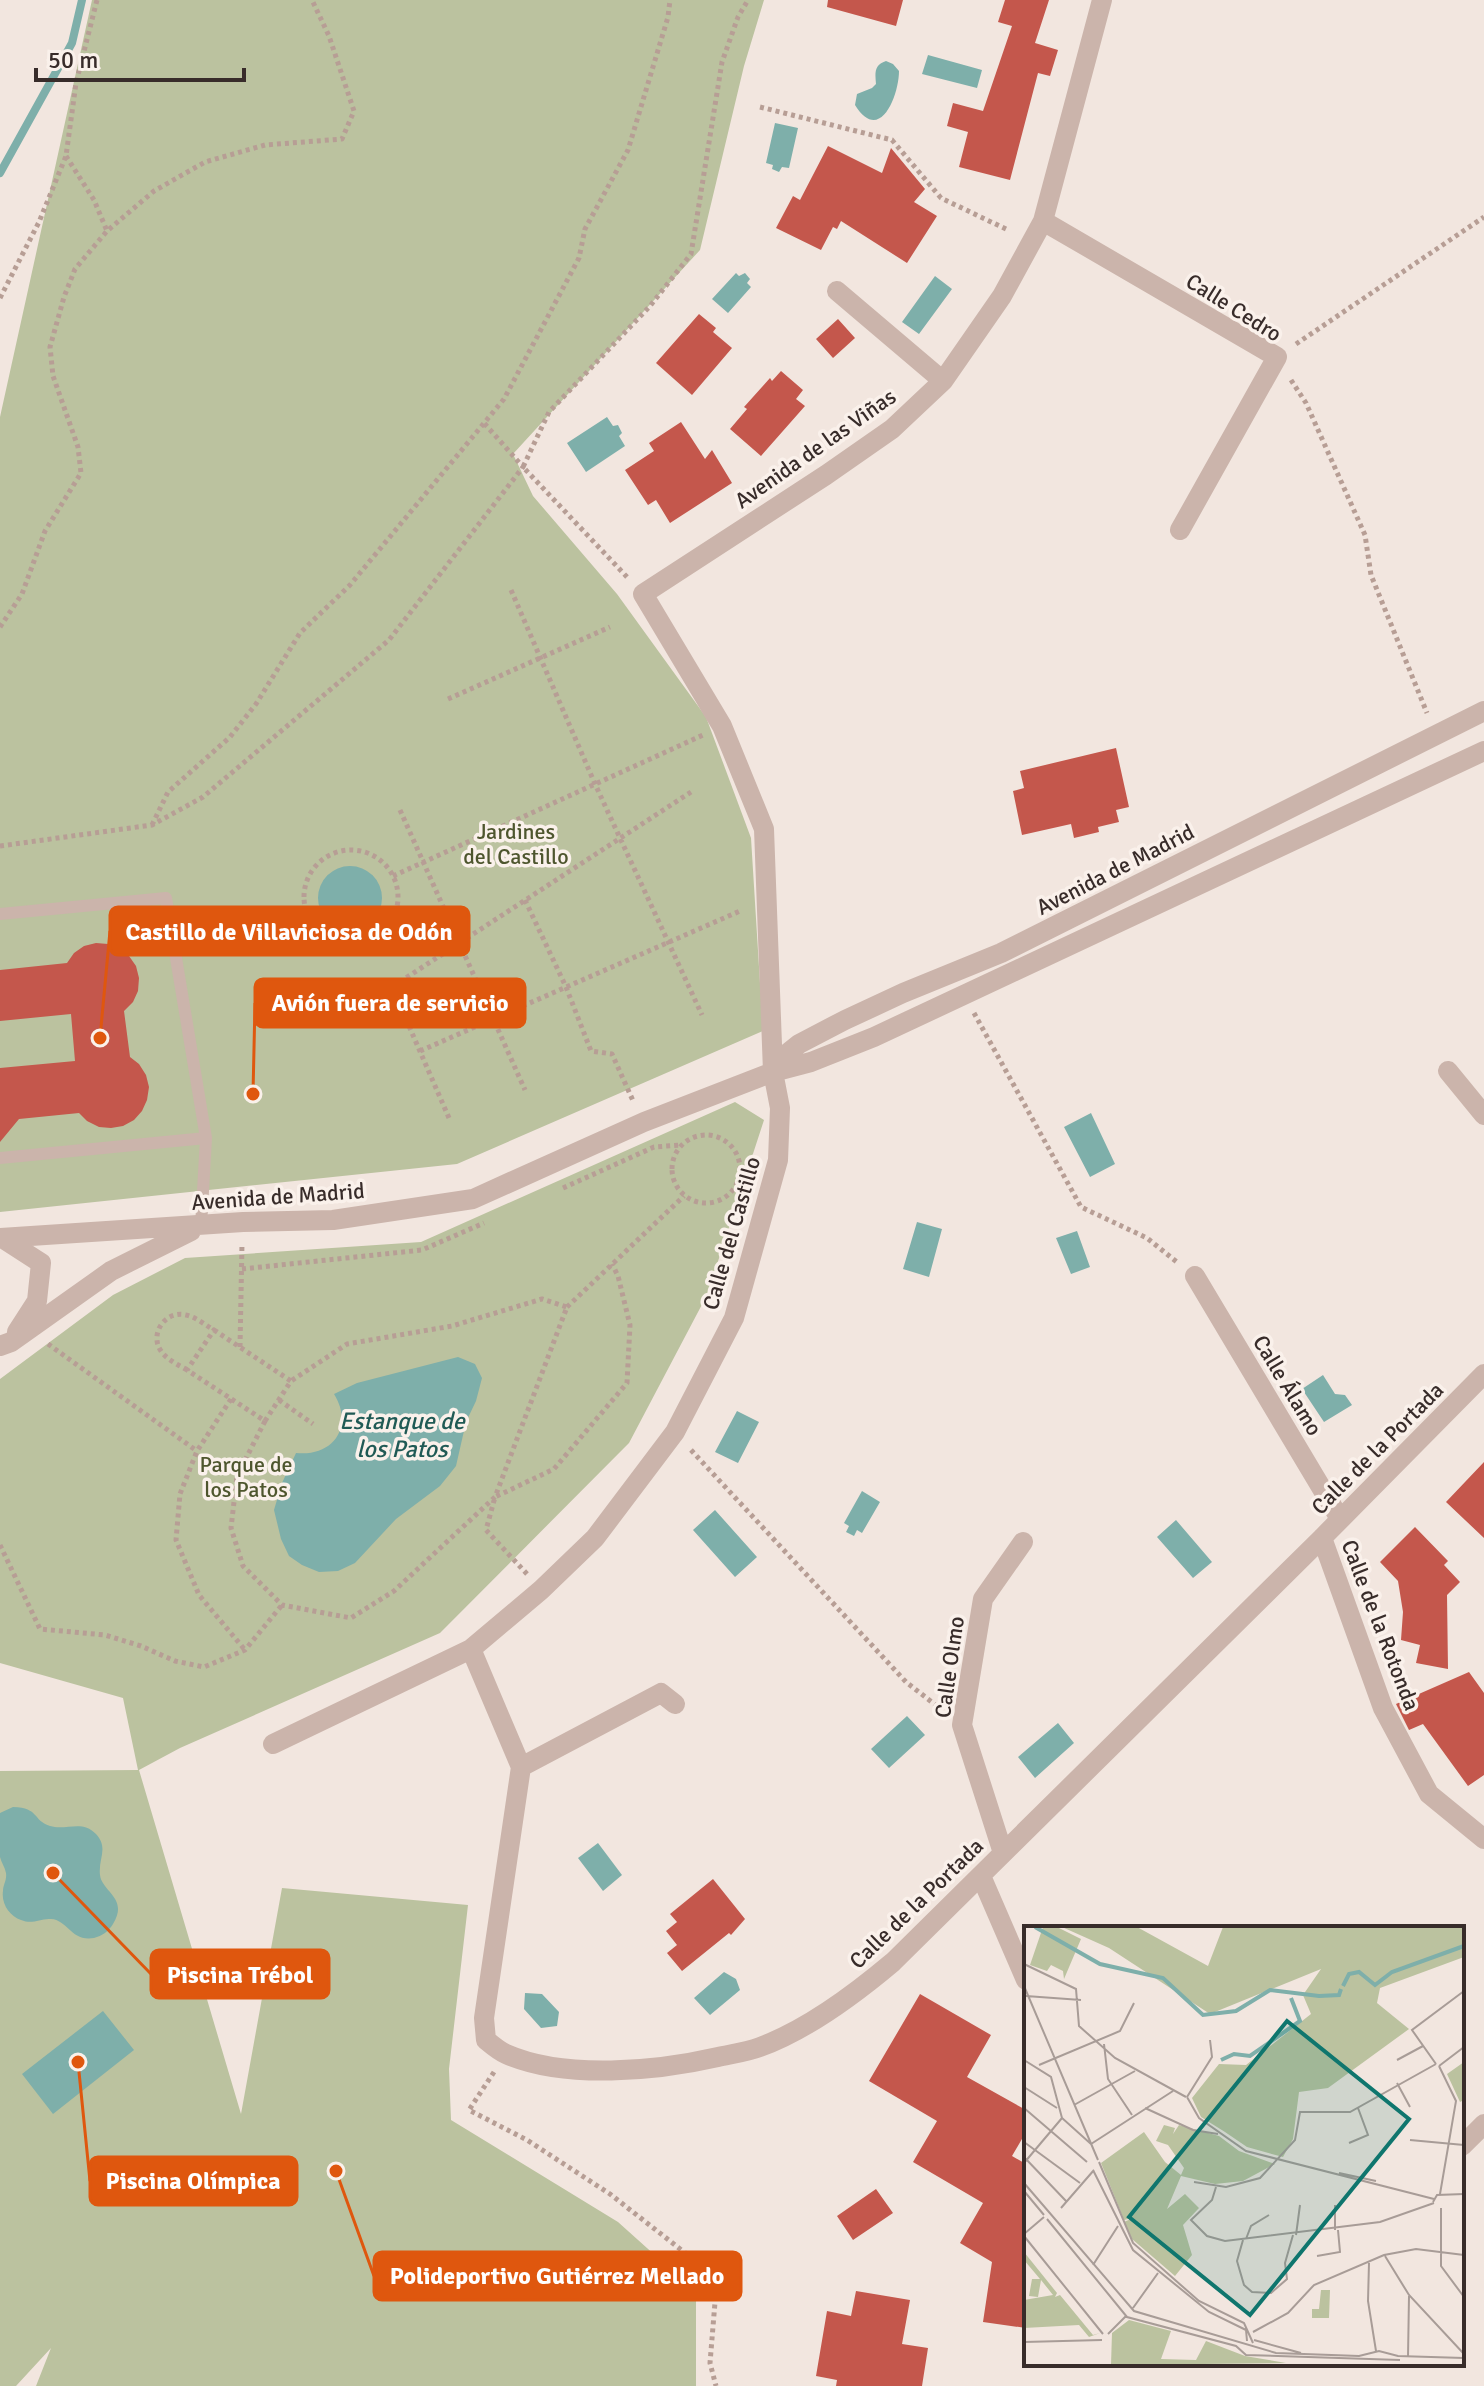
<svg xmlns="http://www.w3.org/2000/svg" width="1484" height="2386" viewBox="0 0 1484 2386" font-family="Signika,sans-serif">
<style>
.green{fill:#bbc29f}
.water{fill:#7eafaa}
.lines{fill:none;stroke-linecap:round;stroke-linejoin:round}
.stream{stroke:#7eafaa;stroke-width:8}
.building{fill:#c4574c}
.path{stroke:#b79e95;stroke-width:5;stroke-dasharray:4 4;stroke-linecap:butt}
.lane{stroke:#cbb4ab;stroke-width:12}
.street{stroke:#cbb4ab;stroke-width:20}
.labels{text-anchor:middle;stroke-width:7;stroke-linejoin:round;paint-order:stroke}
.street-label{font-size:22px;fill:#382c2a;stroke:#faf1eb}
.park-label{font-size:22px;fill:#4e562e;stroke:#faf1eb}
.water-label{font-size:24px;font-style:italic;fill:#205a55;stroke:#faf1eb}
.inset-river{fill:none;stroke:#7eafaa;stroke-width:4}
.inset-road{fill:none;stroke:#a89c97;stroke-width:2}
.view{fill:#0f766e;fill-opacity:0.15;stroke:#0f766e;stroke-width:4}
.inset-edge{fill:none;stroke:#382c2a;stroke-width:4}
.leader{fill:none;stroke:#df570e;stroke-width:3}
.callout-dot{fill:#df570e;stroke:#faf1eb;stroke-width:3}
.callout{fill:#df570e;stroke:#df570e;stroke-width:3}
.callout-label{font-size:24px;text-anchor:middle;font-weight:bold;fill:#fff}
</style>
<rect width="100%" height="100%" fill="#f2e6df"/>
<path class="green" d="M 92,0 L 764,0 L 744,66 L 700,250 L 513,454 L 533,496 L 617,594 L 706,717 L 751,838 L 760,983 L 779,1024 L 457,1164 L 0,1212 L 0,417 Z
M 735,1102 L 764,1120 L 707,1295 L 629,1443 L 440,1633 L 180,1748 L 139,1770 L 241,2114 L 282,1888 L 468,1905 L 449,2069 L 451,2120 L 618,2222 L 696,2292 L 696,2386 L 36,2386 L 51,2348 L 16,2386 L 0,2386 L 0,1771 L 138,1770 L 123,1698 L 0,1663 L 0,1379 L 113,1295 L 185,1258 L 421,1242 Z"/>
<path class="water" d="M 928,55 L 982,70 L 977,88 L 922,74 Z
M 886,61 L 893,64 L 899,71 C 899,95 880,145 855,105 L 857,94 L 872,88 L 876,84 C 875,73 874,65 886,61 Z
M 775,123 L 798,128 L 789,168 L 782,167 L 779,172 L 772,169 L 773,165 L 766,163 Z
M 736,273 L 739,276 L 745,273 L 750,279 L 747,283 L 751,287 L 728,313 L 712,299 Z
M 935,276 L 952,289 L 919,334 L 902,322 Z
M 607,417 L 613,426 L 618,425 L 622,433 L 619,436 L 625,446 L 586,472 L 567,443 Z
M318 898a32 32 0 1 1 64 0a32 32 0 1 1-64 0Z
M 1091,1113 L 1115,1164 L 1090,1177 L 1064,1127 Z
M 917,1222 L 942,1229 L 929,1277 L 903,1269 Z
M 1077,1231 L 1090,1267 L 1071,1274 L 1056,1238 Z
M 458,1357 L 475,1364 L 482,1378 L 476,1401 L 466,1422 L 456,1466 L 440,1486 L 396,1519 L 355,1563 L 338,1571 L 319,1572 L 302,1565 L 289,1556 L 281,1539 L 274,1510 L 282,1483 L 296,1453 C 334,1457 354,1426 334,1394 L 357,1383 Z
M 1323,1375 L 1335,1394 L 1345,1395 L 1352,1405 L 1324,1422 L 1302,1389 Z
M 737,1411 L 759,1422 L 738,1463 L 715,1452 Z
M 862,1491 L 880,1502 L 862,1533 L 857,1530 L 854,1536 L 846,1532 L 849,1526 L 844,1523 Z
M 715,1510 L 757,1557 L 735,1577 L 693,1530 Z
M 1176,1520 L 1212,1562 L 1193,1578 L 1157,1537 Z
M 907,1716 L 925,1735 L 889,1768 L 871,1749 Z
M 1058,1723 L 1074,1743 L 1035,1778 L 1018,1757 Z
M 13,1807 C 40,1808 32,1820 50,1826 C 66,1831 82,1819 96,1834 C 109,1848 98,1859 100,1875 C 102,1892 129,1898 113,1924 C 109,1931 102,1936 94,1938 C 71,1942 68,1920 51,1919 C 40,1918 33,1925 21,1920 C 10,1916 1,1904 3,1891 C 3,1885 7,1880 6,1873 C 5,1867 1,1862 0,1857 C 0,1843 0,1827 0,1813 Z
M 598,1843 L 622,1875 L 603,1891 L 578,1858 Z
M 724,1972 L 736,1979 L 740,1990 L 710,2015 L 694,1998 Z
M 525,1993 L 542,1994 L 559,2012 L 557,2026 L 541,2028 L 524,2009 Z
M 103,2011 L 134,2050 L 53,2114 L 22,2074 Z"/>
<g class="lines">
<path class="stream" d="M 0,173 L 72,43 L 82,0"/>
</g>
<path class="building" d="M 828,0 L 903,0 L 896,26 L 827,7 Z
M 1005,0 L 1049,0 L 1035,43 L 1058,50 L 1050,76 L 1038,73 L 1010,180 L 959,167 L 968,132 L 947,126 L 953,103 L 983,111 L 1012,26 L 998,22 Z
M 828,146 L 882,173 L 891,148 L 925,189 L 914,202 L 937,216 L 907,263 L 841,221 L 837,229 L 833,227 L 821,250 L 776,228 L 793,196 L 800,200 Z
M 699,314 L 716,328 L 713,332 L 732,348 L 692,395 L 656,363 Z
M 838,319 L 855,338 L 833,358 L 816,339 Z
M 781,371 L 803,390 L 796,399 L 805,406 L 761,456 L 730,429 L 747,409 L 744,407 L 770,378 L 772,381 Z
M 681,422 L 705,459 L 712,450 L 732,483 L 670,523 L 656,500 L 648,505 L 625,470 L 654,451 L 649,443 Z
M 1116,748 L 1129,807 L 1116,810 L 1119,822 L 1098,827 L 1099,832 L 1074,838 L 1071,824 L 1022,835 L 1013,791 L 1024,788 L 1020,771 Z
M 96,943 L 108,944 L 120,948 L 129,956 L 136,966 L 139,978 L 138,991 L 133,1002 L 124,1011 L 130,1057 L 139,1064 L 146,1075 L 149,1087 L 147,1100 L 142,1111 L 134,1120 L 123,1126 L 111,1128 L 99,1127 L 87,1121 L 79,1113 L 19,1119 L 0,1142 L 0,1068 L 75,1061 L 71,1014 L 0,1021 L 0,970 L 67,963 L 74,953 L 84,946 Z
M 1484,1462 L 1484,1538 L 1446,1502 Z
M 1415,1527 L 1448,1561 L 1444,1565 L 1460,1582 L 1447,1595 L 1448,1669 L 1416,1663 L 1420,1645 L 1401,1640 L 1403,1612 L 1398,1581 L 1380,1562 Z
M 1469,1672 L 1484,1693 L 1484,1775 L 1468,1786 L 1423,1724 L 1409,1730 L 1396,1704 Z
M 713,1879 L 745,1919 L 731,1935 L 729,1933 L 682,1971 L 667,1953 L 677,1945 L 666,1931 L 677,1922 L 670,1914 Z
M 920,1994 L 991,2035 L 967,2077 L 1026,2110 L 1026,2132 L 1012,2156 L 1026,2164 L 1026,2328 L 983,2322 L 992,2262 L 960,2243 L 983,2203 L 913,2162 L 937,2121 L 869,2081 Z
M 876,2189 L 893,2213 L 853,2240 L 837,2216 Z
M 856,2291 L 910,2300 L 902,2344 L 928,2348 L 922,2386 L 836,2386 L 837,2380 L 816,2376 L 827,2311 L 851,2316 Z"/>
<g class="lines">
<path class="path" d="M 760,107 L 892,140 L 941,198 L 1008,230
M 66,156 L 94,200 L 107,231
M 0,298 L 39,222 L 66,156 L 76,83 L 97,0
M 1296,344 L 1484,217
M 1291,380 L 1306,403 L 1365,535 L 1371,575 L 1427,713
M 627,577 L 523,467 L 549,412 L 650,306 L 691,254 L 722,62 L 738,17 L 748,0
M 511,590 L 595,784 L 702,1015
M 0,627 L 22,594 L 45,531 L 81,473 L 78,447 L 53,376 L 50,347 L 64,297 L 75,269 L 107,231 L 154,191 L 205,162 L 265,145 L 342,139 L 354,111 L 329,36 L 312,0
M 448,699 L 610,627
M 400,810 L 525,1090
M 152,825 L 168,792 L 230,737 L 256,704 L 300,633 L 350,585 L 504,399 L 579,258 L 585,229 L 628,150 L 668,17 L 670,0
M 0,846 L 152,825 L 203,797 L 389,640 L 523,467 L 484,423
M304 897a47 47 0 1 1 94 0a47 47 0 1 1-94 0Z
M 393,876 L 703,735
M 525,900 L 566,987 L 591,1051 L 612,1054 L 634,1103
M 974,1013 L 1081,1207 L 1147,1238 L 1178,1263
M 420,1051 L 740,911
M 449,1118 L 392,987 L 691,792
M672 1169a34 34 0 1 1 68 0a34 34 0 1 1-68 0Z
M 563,1188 L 654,1147 L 681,1145
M 242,1269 L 422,1250 L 484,1223
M 567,1307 L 684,1196
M 214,1330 L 291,1381 L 265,1421 L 187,1370 Z
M 48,1344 L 197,1451
M 240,1347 L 242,1243
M 187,1370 C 179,1365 167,1360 161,1351 C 149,1334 165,1310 186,1315 C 196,1317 205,1325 214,1330
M 231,1399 L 197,1451 L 180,1494 L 176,1540 L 199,1595 L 245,1650
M 279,1400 L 313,1424
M 265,1421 L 237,1476 L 231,1528 L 243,1566 L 282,1605 L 351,1618 L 394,1591 L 495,1497 L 567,1307 L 542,1299 L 452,1326 L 347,1344 L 291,1381
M 691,1450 L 906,1682 L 942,1710
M 0,1545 L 40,1629 L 105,1635 L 141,1646 L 175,1661 L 204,1667 L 245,1650 L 282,1605
M 527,1574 L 486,1530 L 495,1497 L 554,1469 L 627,1383 L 630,1325 L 618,1276 L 612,1264
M 494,2072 L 469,2110 L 527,2140 L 610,2194 L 684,2252 L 716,2290 L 710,2363 L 716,2386"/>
<path class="lane" d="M 0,914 L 166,898 L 206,1138 L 201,1226
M 0,1158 L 206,1138"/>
<path class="street" d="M 1043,221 L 1277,357 L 1180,530
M 837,291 L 943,381
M 1448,1071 L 1484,1115
M 773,1072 L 784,1056 L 799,1044 L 845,1020 L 903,993 L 1001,953 L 1484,711
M 0,1238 L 243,1222 L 333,1220 L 473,1199 L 644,1122 L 773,1072 L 811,1062 L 874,1037 L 1484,751
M 2,1238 L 41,1263 L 37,1301 L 17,1332
M 1195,1276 L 1340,1519
M 0,1346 L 11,1342 L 111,1271 L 191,1231
M 1322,1538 L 1383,1708 L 1429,1794 L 1484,1839
M 471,1649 L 521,1767 L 484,2018 L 486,2040 C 492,2045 499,2051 506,2054 C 565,2080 657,2071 718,2057 C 732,2054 747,2052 760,2047 C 807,2030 855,1994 893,1962 L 1322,1538 L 1484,1374
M 273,1744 L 471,1649 L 541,1590 L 595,1538 L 675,1432 L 734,1318 L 778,1160 L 780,1108 L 773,1072 L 764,829 L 722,726 L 643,594 L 826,475 L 892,429 L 943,381 L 1002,296 L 1043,221 L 1102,0
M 521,1767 L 661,1693 L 675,1704
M 1003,1853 L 962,1725 L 983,1599 L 1023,1542
M 981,1876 L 1026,1980
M 1462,2146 L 1484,2124"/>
</g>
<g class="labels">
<g class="street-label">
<text transform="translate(1234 307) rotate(32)" y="8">Calle Cedro</text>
<text transform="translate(815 448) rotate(-35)" y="8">Avenida de las Viñas</text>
<text transform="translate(1115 869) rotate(-27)" y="8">Avenida de Madrid</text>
<text transform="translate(278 1196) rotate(-4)" y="8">Avenida de Madrid</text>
<text transform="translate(731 1233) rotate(-74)" y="8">Calle del Castillo</text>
<text transform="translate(1288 1385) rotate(59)" y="8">Calle Álamo</text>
<text transform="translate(1377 1448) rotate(-45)" y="8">Calle de la Portada</text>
<text transform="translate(1381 1625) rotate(69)" y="8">Calle de la Rotonda</text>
<text transform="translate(949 1667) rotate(-82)" y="8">Calle Olmo</text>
<text transform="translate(916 1903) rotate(-44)" y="8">Calle de la Portada</text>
</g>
<g class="park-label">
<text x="516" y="839">Jardines<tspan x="516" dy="25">del Castillo</tspan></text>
<text x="246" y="1472">Parque de<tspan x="246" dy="25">los Patos</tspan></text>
</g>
<g class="water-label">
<text x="402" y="1429">Estanque de<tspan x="402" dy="28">los Patos</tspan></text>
</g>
</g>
<g transform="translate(1024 1926)">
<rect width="440" height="440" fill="#f2e6df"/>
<path d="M 19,1 L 33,1 L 57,13 L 40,53 L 39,45 L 27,39 L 23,45 L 6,39 ZM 38,1 L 113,1 L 184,40 L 199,1 L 440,1 L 440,31 L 356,62 L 353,77 L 385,103 L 304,162 L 275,166 L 269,213 L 259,231 L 223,221 L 201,206 L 177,191 L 168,172 L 195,138 L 222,139 L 287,88 L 279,69 L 297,43 L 186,88 L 85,22 ZM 440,136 L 440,174 L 436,176 L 423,148 ZM 140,199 L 151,202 L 149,208 L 155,199 L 195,210 L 215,225 L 251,238 L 219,255 L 191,258 L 157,250 L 143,283 L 161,268 L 175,282 L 159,299 L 168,329 L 151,350 L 108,313 L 100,296 L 109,292 L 100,294 L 77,237 L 120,206 L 141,236 L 157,249 L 160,242 L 144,219 L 132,215 ZM 0,326 L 33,367 L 31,371 L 36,369 L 69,409 L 76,407 L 65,411 L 55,399 L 0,402 L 0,374 L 29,369 L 17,354 L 14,371 L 5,370 L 8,353 L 16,353 L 0,334 ZM 297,364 L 306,364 L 305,392 L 288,392 L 288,383 L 295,383 ZM 105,394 L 147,405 L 137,433 L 172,434 L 182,415 L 221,430 L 262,437 L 87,439 L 88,407 Z" fill="#bbc29f"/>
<path class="inset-river" d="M 11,1 L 76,38 L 139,52 L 179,89 L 212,85 L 246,64 L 295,70 L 315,69 L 317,63M 319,60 L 325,48 L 335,46 L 351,59 L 368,46 L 440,20M 197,134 L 210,128 L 226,130 L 276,95 L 267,72"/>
<path class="inset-road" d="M 0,38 L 52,63 L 55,100 L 91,132 L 162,171M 0,60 L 74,234M 2,70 L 57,74M 80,118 L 84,153 L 108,189M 0,134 L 27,151 L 38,192 L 67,218M 373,134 L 399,120M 412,138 L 388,104 L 440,65M 15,139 L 96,105 L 110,77M 415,140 L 432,175 L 416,268M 415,140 L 440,121M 373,157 L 386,181M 0,161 L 33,182M 163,171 L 175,192 L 222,225 L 410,273M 163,171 L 188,131 L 186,114M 50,179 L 111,145M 0,182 L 63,236M 121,182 L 169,204 L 194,208M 386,214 L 440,219M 0,216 L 56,257M 325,217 L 344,209 L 334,182M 67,218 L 149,165M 0,231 L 42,275M 75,236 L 109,317 L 175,375 L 220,397 L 229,417M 0,237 L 38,192M 69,244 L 109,324 L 185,386 L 222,404 L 223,415M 315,247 L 352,255M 170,256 L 202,261 L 236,252 L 271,214 L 276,186 L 326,186 L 412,138M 0,257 L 110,385 L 252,427 L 335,430 L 355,425 L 374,430 L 440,432M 192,261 L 188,274 L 167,294 L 183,310 L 201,315 L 356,296 L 410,277M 0,265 L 20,289M 409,276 L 413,269 L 440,268M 311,279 L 311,304M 37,282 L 70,244M 417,282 L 417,340 L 440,371M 23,293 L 103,391 L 212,420 L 222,429 L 376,434M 0,308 L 20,291M 272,309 L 276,279M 0,310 L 79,408M 222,313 L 227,300 L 245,289M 219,314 L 213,335 L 220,359 L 228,366 L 247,367 L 263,353 L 261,337 L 269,309M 293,330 L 316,326 L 314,304M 361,330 L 385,369 L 440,428M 345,337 L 344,375 L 352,425M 69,339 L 94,300M 109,382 L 134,347M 229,406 L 264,387 L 290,359 L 360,329 L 392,323 L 440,329M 84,408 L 102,390M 230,414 L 277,427M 0,416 L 78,414M 384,431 L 385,370"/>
<path class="view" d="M 263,95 L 385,193 L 226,389 L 105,291 Z"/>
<rect width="440" height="440" class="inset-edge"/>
</g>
<path class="leader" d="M100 1038L110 931M253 1094L255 1003M53 1873L151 1974M78 2062L90 2181M336 2171L374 2276"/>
<g class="callout-dot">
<circle cx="100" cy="1038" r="8"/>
<circle cx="253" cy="1094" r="8"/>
<circle cx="53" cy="1873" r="8"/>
<circle cx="78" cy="2062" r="8"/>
<circle cx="336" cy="2171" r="8"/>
</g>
<g class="callout">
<rect x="110" y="907" width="359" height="48" rx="8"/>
<rect x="255" y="979" width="270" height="48" rx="8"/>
<rect x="151" y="1950" width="178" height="48" rx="8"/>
<rect x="90" y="2157" width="207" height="48" rx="8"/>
<rect x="374" y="2252" width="367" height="48" rx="8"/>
</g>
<g class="callout-label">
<text x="289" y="940">Castillo de Villaviciosa de Odón</text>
<text x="390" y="1011">Avión fuera de servicio</text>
<text x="240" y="1983">Piscina Trébol</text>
<text x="193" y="2189">Piscina Olímpica</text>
<text x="557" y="2284">Polideportivo Gutiérrez Mellado</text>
</g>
<path d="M36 68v12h208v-12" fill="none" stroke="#382c2a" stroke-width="4"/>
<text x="48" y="68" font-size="24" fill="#382c2a" stroke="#faf1eb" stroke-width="6" paint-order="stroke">50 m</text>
</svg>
